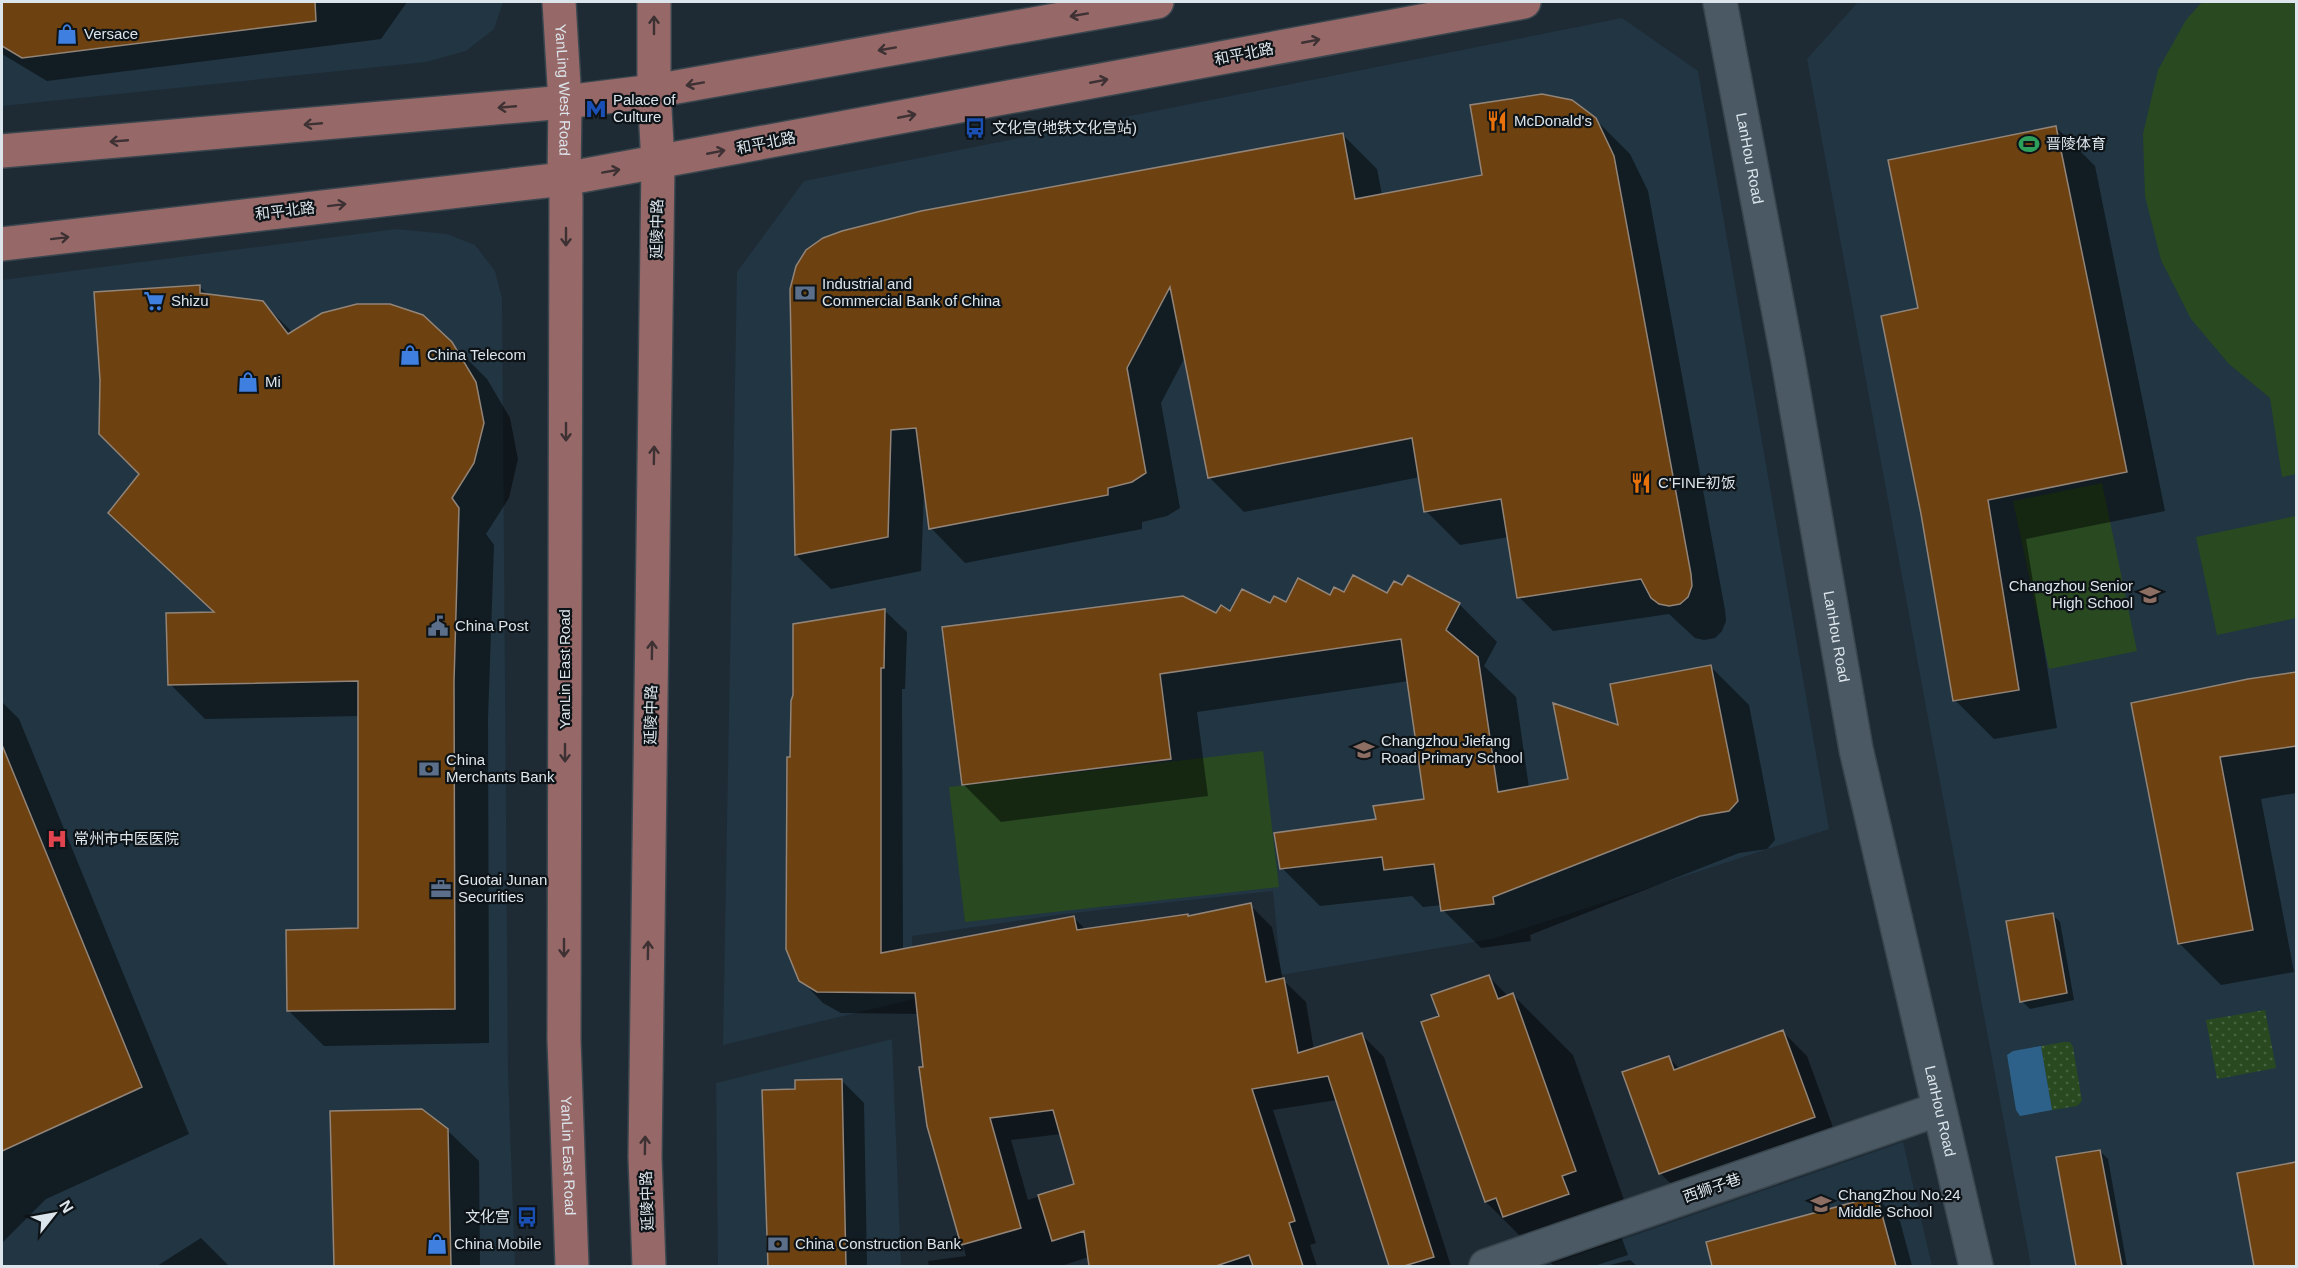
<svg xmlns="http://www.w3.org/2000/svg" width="2298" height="1268" viewBox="0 0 2298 1268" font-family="Helvetica,'Noto Sans SC',sans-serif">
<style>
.built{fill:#213542}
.green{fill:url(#green-dots)}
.pitch{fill:#294a21}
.water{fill:#2e6189}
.shadow{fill:#0007;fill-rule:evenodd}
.building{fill:#6d4210;stroke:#928478;stroke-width:1.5}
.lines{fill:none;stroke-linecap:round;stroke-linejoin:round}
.minor-casing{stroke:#3a464e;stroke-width:36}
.primary-casing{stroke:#3a464e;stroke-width:36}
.minor{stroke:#4b5964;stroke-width:33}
.primary{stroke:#966868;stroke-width:33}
.oneway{stroke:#3d3133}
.labels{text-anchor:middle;stroke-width:4.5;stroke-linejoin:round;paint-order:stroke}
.poi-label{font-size:15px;fill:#dce5eb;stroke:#0d1317;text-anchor:start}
.street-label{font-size:15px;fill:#dce5eb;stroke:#0d1317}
</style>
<defs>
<pattern id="green-dots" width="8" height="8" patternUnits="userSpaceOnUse" patternTransform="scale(1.5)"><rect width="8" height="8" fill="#294a21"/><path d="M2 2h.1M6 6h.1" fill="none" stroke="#476441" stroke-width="1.8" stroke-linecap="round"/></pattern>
</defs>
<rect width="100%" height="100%" fill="#1e2b35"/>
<path class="built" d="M 2,2 L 503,2 L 494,29 L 466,51 L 426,62 L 2,106 Z
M 1858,2 L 2296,2 L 2296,1266 L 2031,1266 L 1926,707 L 1807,59 Z
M 1622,18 L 1698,71 L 1829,829 L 1492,939 L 1281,975 L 1273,891 L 1064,914 L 912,936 L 914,999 L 723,1045 L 737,272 L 804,181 Z
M 396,229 L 447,234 L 475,245 L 495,271 L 502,298 L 508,1072 L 515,1266 L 2,1266 L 2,280 Z
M 892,1039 L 901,1266 L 718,1266 L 716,1083 Z
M 1903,1142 L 1932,1266 L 1546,1266 Z"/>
<path class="green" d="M 2265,1010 L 2276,1068 L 2217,1079 L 2206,1020 Z
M 2064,1042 L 2070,1042 L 2073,1047 L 2082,1101 L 2077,1106 L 2052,1110 L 2041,1046 Z"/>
<path class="pitch" d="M 2202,2 L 2296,2 L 2296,474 L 2282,477 L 2270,398 L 2229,364 L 2191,319 L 2161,260 L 2145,196 L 2143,134 L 2158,70 L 2186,20 Z
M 2102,483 L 2137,651 L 2049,669 L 2013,501 Z
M 2296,516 L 2296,618 L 2217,635 L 2196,537 Z
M 1263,751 L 1279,887 L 965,922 L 949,787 Z"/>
<path class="water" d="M 2041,1046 L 2052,1110 L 2020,1116 L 2016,1110 L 2007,1055 L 2013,1051 Z"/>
<path class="shadow" d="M 2,2 L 407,2 L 381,39 L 47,81 L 2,54 Z
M 1595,119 L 1630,154 L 1648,191 L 1725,610 L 1726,621 L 1722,631 L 1715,638 L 1704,640 L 1695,638 L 1669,614 L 1553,631 L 1519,597 L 1509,537 L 1460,545 L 1426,511 L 1420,477 L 1244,512 L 1210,478 L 1185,357 L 1161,403 L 1180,508 L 1167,516 L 1142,522 L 1142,529 L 965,563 L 931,528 L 926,490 L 924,490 L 921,571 L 831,589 L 796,555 L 791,289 L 1342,134 L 1377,169 L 1382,195 L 1483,177 Z
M 2056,127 L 2095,166 L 2165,511 L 2026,539 L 2057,728 L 1994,739 L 1955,700 L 1919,309 Z
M 199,286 L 208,295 L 263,303 L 293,333 L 451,343 L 487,379 L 510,418 L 518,459 L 509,498 L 486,534 L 494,545 L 488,718 L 489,1043 L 324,1046 L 289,1011 L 359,929 L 359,716 L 205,719 L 170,684 L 215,614 L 145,547 L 141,474 Z
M 1344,594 L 1388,595 L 1459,604 L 1497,642 L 1484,666 L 1516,697 L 1529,788 L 1569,780 L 1620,727 L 1711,667 L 1749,705 L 1775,840 L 1767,849 L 1739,853 L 1530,935 L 1531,941 L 1481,948 L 1443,910 L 1442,905 L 1423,907 L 1412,896 L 1320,906 L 1282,868 L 1378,820 L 1426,800 L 1409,681 L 1197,712 L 1208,796 L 1001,822 L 963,784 L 1217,615 Z
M 885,611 L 907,632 L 905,689 L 902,689 L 903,950 L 1074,918 L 1086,930 L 1188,915 L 1189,917 L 1250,905 L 1272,927 L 1283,980 L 1306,1002 L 1314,1050 L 1362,1035 L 1384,1057 L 1451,1266 L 1390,1266 L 1337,1100 L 1273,1110 L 1316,1243 L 1310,1245 L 1317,1266 L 1091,1266 L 1089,1257 L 1061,1266 L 929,1266 L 928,1261 L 966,1256 L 929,1125 L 919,1014 L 841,1013 L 823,1003 L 801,980 L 792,759 ZM 1061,1134 L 1076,1185 L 1028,1200 L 1011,1140 Z
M 2296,673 L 2296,793 L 2261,799 L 2294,972 L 2221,985 L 2180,944 L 2133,704 L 2248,681 Z
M 2,702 L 19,719 L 189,1134 L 46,1199 L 2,1243 Z
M 2052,914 L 2060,922 L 2074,1000 L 2030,1009 L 2022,1001 Z
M 1489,977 L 1508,996 L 1513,995 L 1573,1055 L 1635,1231 L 1621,1236 L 1628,1255 L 1594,1266 L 1554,1266 L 1549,1261 L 1546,1262 L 1486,1202 L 1441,1017 Z
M 1783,1032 L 1807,1056 L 1838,1141 L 1684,1197 L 1660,1173 L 1668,1057 L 1680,1069 Z
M 842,1081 L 864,1103 L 867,1266 L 769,1266 L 763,1092 L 797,1091 Z
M 332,1112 L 447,1130 L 479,1161 L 480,1266 L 335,1266 Z
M 2100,1151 L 2108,1159 L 2127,1266 L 2078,1266 L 2058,1159 Z
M 2296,1164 L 2296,1266 L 2256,1266 L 2239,1174 Z
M 1877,1198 L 1900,1221 L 1912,1266 L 1714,1266 L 1708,1243 Z
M 201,1238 L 229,1266 L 157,1266 Z
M 1630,1260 L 1637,1266 L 1606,1266 Z"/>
<path class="building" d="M 2,2 L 315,2 L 316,21 L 22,58 L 2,46 Z
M 1542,94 L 1572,100 L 1596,118 L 1614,156 L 1691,574 L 1692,586 L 1688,597 L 1680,604 L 1669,606 L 1659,604 L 1651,598 L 1641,579 L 1517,598 L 1501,499 L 1424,512 L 1412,438 L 1208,478 L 1170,287 L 1127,368 L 1146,473 L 1132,482 L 1108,488 L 1108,495 L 929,529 L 916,428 L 891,430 L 888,537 L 795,555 L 790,289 L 796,266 L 806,250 L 823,238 L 842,231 L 921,211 L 1343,133 L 1355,199 L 1482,175 L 1470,105 Z
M 2056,126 L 2127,472 L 1988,500 L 2019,690 L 1953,701 L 1921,514 L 1881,316 L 1918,308 L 1888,160 Z
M 200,285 L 200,293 L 263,301 L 288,334 L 322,313 L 357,304 L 390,304 L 423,315 L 452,342 L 476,382 L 484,423 L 474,463 L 452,498 L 459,508 L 454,682 L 455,1009 L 287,1011 L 286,930 L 358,928 L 358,681 L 168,685 L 166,613 L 214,612 L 108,513 L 139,474 L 99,434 L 100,380 L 94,292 Z
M 1353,575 L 1387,593 L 1394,581 L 1402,585 L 1408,575 L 1460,603 L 1446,630 L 1478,657 L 1498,792 L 1568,779 L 1553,703 L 1618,725 L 1610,684 L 1711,665 L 1738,801 L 1729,811 L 1700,816 L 1493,897 L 1494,904 L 1441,911 L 1434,864 L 1384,870 L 1382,857 L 1280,869 L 1274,833 L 1376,819 L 1373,806 L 1424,799 L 1401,639 L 1160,674 L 1171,759 L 962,785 L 942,627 L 1183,596 L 1216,613 L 1221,605 L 1230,611 L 1242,589 L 1270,603 L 1274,596 L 1286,602 L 1298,578 L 1330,595 L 1334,587 L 1344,592 Z
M 885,609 L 884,668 L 881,668 L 881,953 L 1074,916 L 1077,930 L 1188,914 L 1188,916 L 1251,903 L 1266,982 L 1284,978 L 1298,1053 L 1362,1033 L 1434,1257 L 1404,1266 L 1389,1266 L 1328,1076 L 1252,1089 L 1295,1221 L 1289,1223 L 1303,1266 L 1253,1266 L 1249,1255 L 1216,1266 L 1089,1266 L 1084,1231 L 1052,1241 L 1038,1195 L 1074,1184 L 1053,1110 L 990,1118 L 1021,1228 L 961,1245 L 927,1126 L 919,1067 L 923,1067 L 915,993 L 817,992 L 799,981 L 786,949 L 787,757 L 790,757 L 791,701 L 793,695 L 793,624 Z
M 2296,672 L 2296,746 L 2220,757 L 2253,930 L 2178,944 L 2131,703 L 2248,679 Z
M 2,745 L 142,1087 L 2,1151 Z
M 2053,913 L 2067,993 L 2020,1002 L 2006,921 Z
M 1489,975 L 1498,999 L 1513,993 L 1576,1171 L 1562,1176 L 1569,1194 L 1503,1217 L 1496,1198 L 1485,1202 L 1421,1022 L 1439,1016 L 1431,995 Z
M 1783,1030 L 1815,1117 L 1659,1174 L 1622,1072 L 1669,1056 L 1674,1070 Z
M 842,1079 L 846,1266 L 768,1266 L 762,1090 L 795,1089 L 795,1080 Z
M 422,1109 L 448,1129 L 451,1266 L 334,1266 L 330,1111 Z
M 2100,1150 L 2122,1266 L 2076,1266 L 2056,1157 Z
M 2296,1162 L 2296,1266 L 2254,1266 L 2237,1173 Z
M 1877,1196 L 1896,1266 L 1712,1266 L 1706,1242 Z"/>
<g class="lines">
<g class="minor-casing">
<g id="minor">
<path id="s1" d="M 1720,2 L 1788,360 L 1856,749 L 1976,1266"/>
<path d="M 1486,1266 L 1939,1109"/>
</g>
</g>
<g class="primary-casing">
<g id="primary">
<path id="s2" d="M 559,2 L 565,102 L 564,179 L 566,198 L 564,1040 L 572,1266"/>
<path d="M 2,151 L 565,102 L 654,91 L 1157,2"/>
<path d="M 2,244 L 564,179 L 1524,2"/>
<path d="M 649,1266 L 645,1157 L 658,163 L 654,91 L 654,2"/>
</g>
</g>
<use href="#minor" class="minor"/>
<use href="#primary" class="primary"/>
</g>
<defs><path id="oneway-shaft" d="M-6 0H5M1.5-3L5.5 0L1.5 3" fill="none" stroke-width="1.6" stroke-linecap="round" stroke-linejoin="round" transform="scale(1.5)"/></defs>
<g class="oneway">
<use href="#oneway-shaft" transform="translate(1079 15) rotate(170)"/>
<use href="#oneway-shaft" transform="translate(654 25) rotate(-90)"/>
<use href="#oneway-shaft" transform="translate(1311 41) rotate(-11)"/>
<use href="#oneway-shaft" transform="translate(887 49) rotate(170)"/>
<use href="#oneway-shaft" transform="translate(1099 81) rotate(-11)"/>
<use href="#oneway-shaft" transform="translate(695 84) rotate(170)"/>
<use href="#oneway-shaft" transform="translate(507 107) rotate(175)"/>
<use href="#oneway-shaft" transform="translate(907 116) rotate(-11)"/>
<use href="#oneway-shaft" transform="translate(313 124) rotate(175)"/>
<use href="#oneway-shaft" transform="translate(119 141) rotate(175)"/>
<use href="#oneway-shaft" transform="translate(716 152) rotate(-11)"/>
<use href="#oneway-shaft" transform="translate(611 171) rotate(-10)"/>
<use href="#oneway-shaft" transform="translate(337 205) rotate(-7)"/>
<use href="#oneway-shaft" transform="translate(566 237) rotate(90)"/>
<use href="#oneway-shaft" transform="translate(60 238) rotate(-7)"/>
<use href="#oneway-shaft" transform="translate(566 432) rotate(90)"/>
<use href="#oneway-shaft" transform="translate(654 455) rotate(-89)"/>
<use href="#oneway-shaft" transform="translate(652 650) rotate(-89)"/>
<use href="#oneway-shaft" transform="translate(565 753) rotate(90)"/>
<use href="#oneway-shaft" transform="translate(564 948) rotate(90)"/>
<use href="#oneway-shaft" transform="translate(648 950) rotate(-89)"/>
<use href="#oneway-shaft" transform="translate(645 1145) rotate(-89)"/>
</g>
<defs>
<g id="shop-bare" transform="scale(1.62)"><path d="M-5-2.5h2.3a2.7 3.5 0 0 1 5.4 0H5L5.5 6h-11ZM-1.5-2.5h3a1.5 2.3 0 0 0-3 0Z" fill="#3f7fe0" stroke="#0d1317" stroke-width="2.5" paint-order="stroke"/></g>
<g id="metro-bare" transform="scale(1.62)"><path d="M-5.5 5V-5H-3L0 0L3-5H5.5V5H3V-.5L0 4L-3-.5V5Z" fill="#1a4fb4" stroke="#0d1317" stroke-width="2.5" paint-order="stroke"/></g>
<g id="restaurant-bare" transform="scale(1.62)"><path d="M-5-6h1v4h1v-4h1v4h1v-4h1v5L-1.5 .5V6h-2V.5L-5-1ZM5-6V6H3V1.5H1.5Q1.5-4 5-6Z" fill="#e8710a" stroke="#0d1317" stroke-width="2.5" paint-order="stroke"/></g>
<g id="bus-bare" transform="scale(1.62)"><path d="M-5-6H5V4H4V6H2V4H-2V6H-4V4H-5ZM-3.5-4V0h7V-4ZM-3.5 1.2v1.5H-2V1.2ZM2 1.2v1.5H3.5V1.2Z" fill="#1a4fb4" stroke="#0d1317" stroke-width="2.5" paint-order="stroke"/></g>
<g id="stadium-bare" transform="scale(1.62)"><path d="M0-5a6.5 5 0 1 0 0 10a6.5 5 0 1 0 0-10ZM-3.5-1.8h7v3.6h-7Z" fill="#2e9e5b" stroke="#0d1317" stroke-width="2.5" paint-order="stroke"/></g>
<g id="bank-bare" transform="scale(1.62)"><path d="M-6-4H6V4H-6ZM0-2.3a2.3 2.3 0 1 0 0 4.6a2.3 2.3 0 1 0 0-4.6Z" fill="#5c6f8a" stroke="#0d1317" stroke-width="2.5" paint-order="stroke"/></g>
<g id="supermarket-bare" transform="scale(1.62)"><path d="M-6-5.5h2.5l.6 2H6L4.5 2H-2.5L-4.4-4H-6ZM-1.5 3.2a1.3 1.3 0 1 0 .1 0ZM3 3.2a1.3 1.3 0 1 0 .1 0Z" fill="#3f7fe0" stroke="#0d1317" stroke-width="2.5" paint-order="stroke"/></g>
<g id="school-bare" transform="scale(1.62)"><path d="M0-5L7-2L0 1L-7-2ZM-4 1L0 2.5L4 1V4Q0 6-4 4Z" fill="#8d6e63" stroke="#0d1317" stroke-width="2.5" paint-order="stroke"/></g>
<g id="civic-bare" transform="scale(1.62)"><path d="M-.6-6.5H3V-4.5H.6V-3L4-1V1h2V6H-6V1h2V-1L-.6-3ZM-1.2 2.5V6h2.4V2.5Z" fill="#5c6f8a" stroke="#0d1317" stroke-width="2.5" paint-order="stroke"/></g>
<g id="hospital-bare" transform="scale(1.62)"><path d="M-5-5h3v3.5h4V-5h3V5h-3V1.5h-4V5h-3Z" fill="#e0444e" stroke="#0d1317" stroke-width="2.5" paint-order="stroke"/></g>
<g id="office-bare" transform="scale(1.62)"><path d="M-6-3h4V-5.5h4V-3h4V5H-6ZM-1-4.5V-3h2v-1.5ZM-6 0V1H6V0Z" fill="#5c6f8a" stroke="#0d1317" stroke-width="2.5" paint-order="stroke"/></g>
</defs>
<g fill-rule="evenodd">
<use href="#shop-bare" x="67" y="34"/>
<use href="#metro-bare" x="596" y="109"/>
<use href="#restaurant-bare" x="1497" y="121"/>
<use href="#bus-bare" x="975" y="128"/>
<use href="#stadium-bare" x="2029" y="144"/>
<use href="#bank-bare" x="805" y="293"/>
<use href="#supermarket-bare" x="154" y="301"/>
<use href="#shop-bare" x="410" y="355"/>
<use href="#shop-bare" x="248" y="382"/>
<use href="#restaurant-bare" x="1641" y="483"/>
<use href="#school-bare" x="2150" y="595"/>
<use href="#civic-bare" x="438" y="626"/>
<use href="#school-bare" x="1364" y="750"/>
<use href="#bank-bare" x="429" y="769"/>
<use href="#hospital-bare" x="57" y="839"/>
<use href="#office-bare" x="441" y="889"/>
<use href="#school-bare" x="1821" y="1204"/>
<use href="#bus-bare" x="527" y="1217"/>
<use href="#shop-bare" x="437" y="1244"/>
<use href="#bank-bare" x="778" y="1244"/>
</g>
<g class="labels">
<g class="poi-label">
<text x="84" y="39">Versace</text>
<text x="613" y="105">Palace of<tspan x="613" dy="17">Culture</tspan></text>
<text x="1514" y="126">McDonald's</text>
<text x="992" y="133">文化宫(地铁文化宫站)</text>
<text x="2046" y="149">晋陵体育</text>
<text x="822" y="289">Industrial and<tspan x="822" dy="17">Commercial Bank of China</tspan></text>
<text x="171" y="306">Shizu</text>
<text x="427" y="360">China Telecom</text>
<text x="265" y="387">Mi</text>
<text x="1658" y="488">C'FINE初饭</text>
<text x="2133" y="591" text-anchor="end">Changzhou Senior<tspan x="2133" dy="17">High School</tspan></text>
<text x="455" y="631">China Post</text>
<text x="1381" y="746">Changzhou Jiefang<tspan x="1381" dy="17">Road Primary School</tspan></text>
<text x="446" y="765">China<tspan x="446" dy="17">Merchants Bank</tspan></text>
<text x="74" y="844">常州市中医医院</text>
<text x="458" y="885">Guotai Junan<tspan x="458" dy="17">Securities</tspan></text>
<text x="1838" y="1200">ChangZhou No.24<tspan x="1838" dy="17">Middle School</tspan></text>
<text x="510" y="1222" text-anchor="end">文化宫</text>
<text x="454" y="1249">China Mobile</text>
<text x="795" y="1249">China Construction Bank</text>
</g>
<g class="street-label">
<text transform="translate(1244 54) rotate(-11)" y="5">和平北路</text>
<text dy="5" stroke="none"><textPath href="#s2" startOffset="88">YanLing West Road</textPath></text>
<text transform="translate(766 143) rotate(-11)" y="5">和平北路</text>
<text dy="5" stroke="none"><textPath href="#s1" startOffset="159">LanHou Road</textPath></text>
<text transform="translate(285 211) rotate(-7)" y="5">和平北路</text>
<text transform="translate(657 229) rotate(-89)" y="5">延陵中路</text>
<text dy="5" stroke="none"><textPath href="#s1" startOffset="645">LanHou Road</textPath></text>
<text transform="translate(565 669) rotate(-90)" y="5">YanLin East Road</text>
<text transform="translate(651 715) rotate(-89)" y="5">延陵中路</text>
<text dy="5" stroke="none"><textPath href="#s1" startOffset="1131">LanHou Road</textPath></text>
<text dy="5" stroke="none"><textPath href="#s2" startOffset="1154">YanLin East Road</textPath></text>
<text transform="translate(1712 1188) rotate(-19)" y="5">西狮子巷</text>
<text transform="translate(647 1201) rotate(-92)" y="5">延陵中路</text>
</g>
</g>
<rect width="2298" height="1268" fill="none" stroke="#dce5eb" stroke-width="6"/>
<g transform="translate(54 1214) rotate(59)" stroke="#0d1317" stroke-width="4.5" paint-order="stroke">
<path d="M0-4.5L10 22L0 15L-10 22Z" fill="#dce5eb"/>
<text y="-9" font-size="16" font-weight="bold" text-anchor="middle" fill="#dce5eb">N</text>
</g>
</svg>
